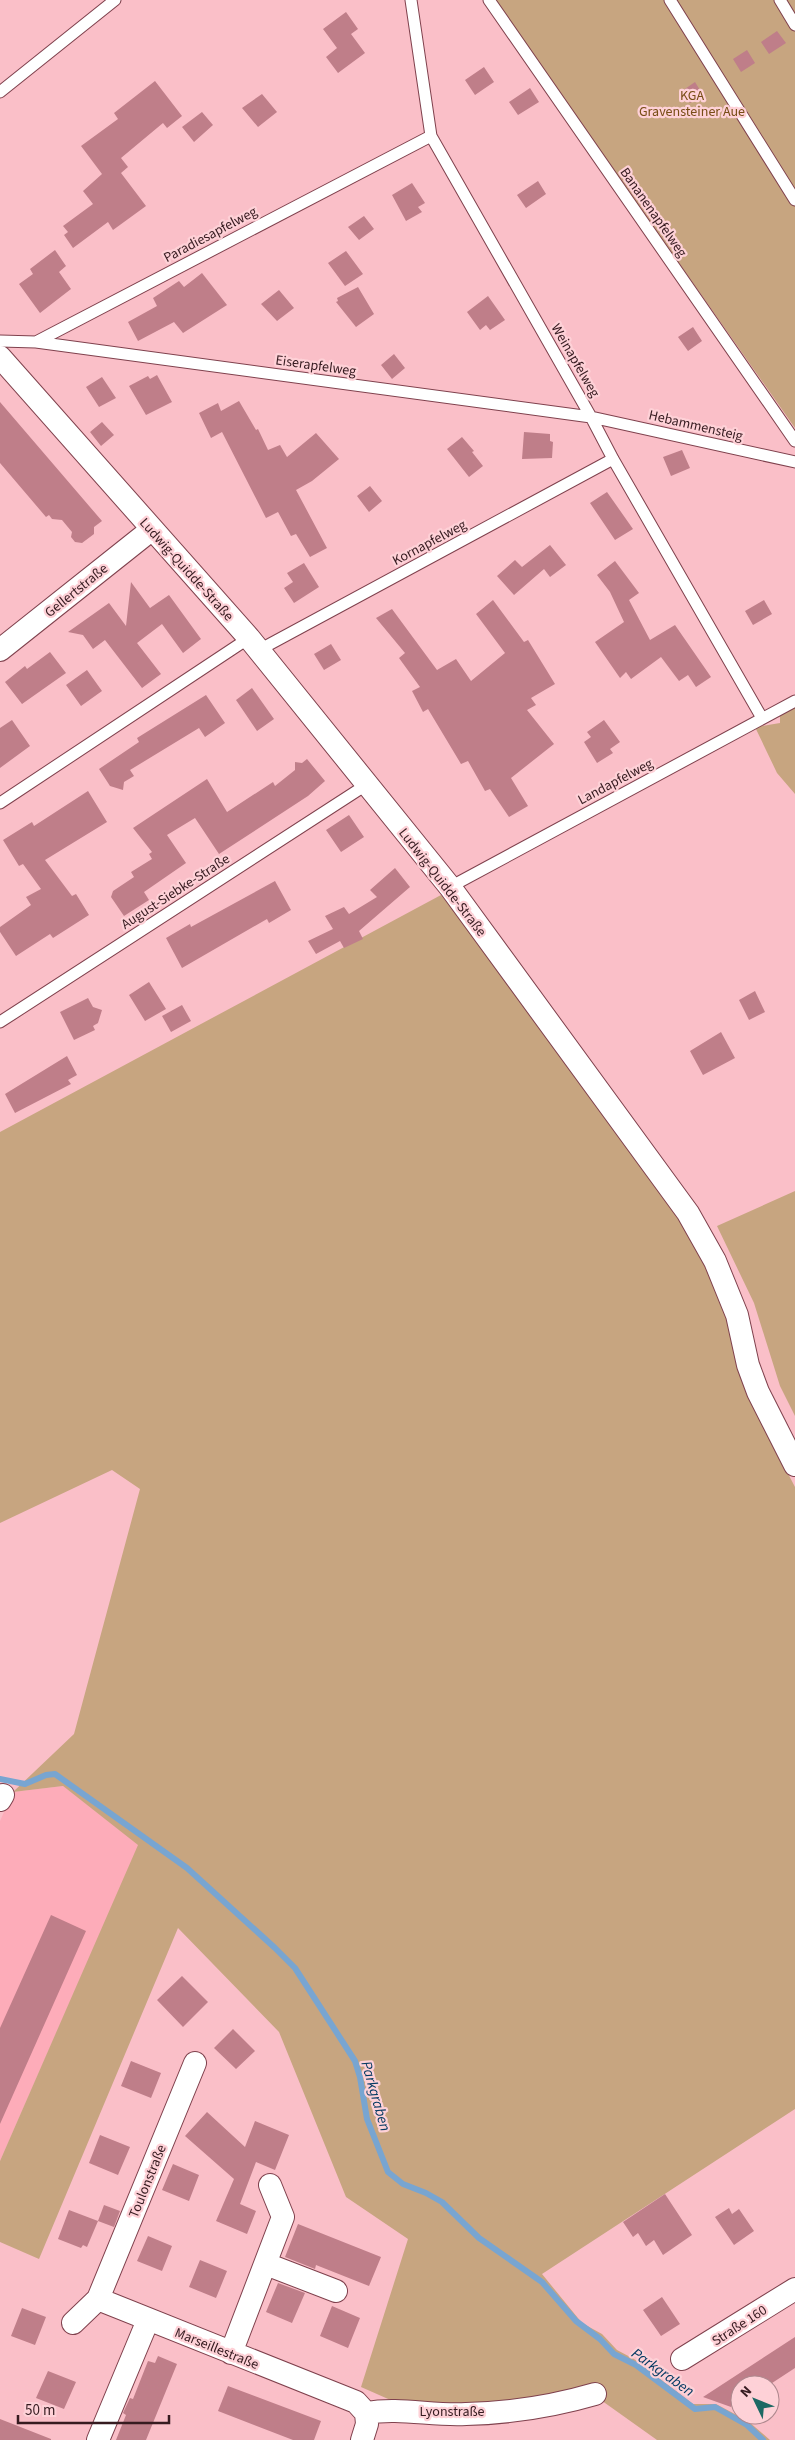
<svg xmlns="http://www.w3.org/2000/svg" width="795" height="2440" viewBox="0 0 795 2440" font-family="'Source Sans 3',sans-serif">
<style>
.built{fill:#fdacb9}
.green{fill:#c7a580}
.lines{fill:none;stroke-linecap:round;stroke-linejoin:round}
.stream{stroke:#78a5d1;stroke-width:6}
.building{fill:#bf7e89}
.lane-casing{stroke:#7f414d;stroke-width:13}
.street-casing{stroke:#7f414d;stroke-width:24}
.lane{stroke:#fff;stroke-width:11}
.street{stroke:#fff;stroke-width:22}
.labels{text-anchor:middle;stroke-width:4.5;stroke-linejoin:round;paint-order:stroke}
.park-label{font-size:14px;fill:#784d16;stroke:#fed1d7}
.street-label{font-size:14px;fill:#361b20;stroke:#fed1d7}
.water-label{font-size:15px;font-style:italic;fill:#053a63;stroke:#fed1d7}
</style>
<rect width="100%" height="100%" fill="#fabfc8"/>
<path class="built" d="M 63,1786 L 139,1845 L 0,2161 L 0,1821 L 13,1792 Z"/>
<path class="green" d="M 494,0 L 795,0 L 795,428 Z
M 795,702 L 795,794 L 777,773 L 755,727 L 780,723 L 780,713 Z
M 441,895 L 499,965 L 683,1215 L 724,1310 L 747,1395 L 795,1487 L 795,2109 L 542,2274 L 582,2323 L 602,2334 L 617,2350 L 634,2359 L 693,2404 L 716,2404 L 748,2421 L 770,2440 L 657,2440 L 598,2398 L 550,2396 L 476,2404 L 395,2402 L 361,2387 L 408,2239 L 346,2197 L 279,2032 L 178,1928 L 39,2259 L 0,2242 L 0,2161 L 138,1845 L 63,1786 L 13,1792 L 74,1734 L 140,1489 L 112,1470 L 0,1523 L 0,1132 Z
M 795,1191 L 795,1416 L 780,1386 L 754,1303 L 717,1226 Z"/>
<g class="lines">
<path class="stream" d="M 0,1779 L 25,1784 L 46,1775 L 55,1774 L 187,1868 L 275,1948 L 295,1968 L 355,2061 L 360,2077 L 367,2119 L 388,2172 L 403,2184 L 426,2193 L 442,2202 L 479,2238 L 542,2282 L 576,2321 L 600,2339 L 614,2354 L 636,2365 L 695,2409 L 715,2407 L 747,2425 L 763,2440"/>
</g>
<path class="building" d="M 346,12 L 358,29 L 351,34 L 365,53 L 338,73 L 326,57 L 337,48 L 323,29 Z
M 777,31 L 786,43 L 769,54 L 761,42 Z
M 747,50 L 755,63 L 741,72 L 733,59 Z
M 484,67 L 494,82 L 475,95 L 465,80 Z
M 155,81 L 182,116 L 167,128 L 163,123 L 121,158 L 128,167 L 121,173 L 146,206 L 113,230 L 108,222 L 73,248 L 64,235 L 68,232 L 63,226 L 93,204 L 83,191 L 102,174 L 81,146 L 118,119 L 114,113 Z
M 695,82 L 703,95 L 690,103 L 682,91 Z
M 530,88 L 539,102 L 518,115 L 509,102 Z
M 262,94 L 277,112 L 258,127 L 242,108 Z
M 202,112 L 213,125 L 194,142 L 182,127 Z
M 538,181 L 546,194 L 526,208 L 517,195 Z
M 412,183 L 425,203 L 418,207 L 422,212 L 406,221 L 392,195 Z
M 364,216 L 374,229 L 359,240 L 348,227 Z
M 55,250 L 66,266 L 59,272 L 71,289 L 40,313 L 19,284 L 33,274 L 30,269 Z
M 346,251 L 363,274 L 345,286 L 328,263 Z
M 202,273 L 227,305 L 183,333 L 174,322 L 138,341 L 128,322 L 157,306 L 153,298 L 179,281 L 184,287 Z
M 358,287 L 374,314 L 356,327 L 336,302 L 338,301 L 337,298 Z
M 279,290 L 294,308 L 277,321 L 261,304 Z
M 488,296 L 505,320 L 490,330 L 486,325 L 480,330 L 467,312 Z
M 693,327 L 702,341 L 688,351 L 678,337 Z
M 394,354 L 405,368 L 392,379 L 381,365 Z
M 157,375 L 172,402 L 146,415 L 129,386 L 148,376 L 150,379 Z
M 102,377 L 116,398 L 99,407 L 86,387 Z
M 239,401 L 256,430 L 258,429 L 268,450 L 280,445 L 287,457 L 316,433 L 339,459 L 312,481 L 296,490 L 327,548 L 310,557 L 296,534 L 291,536 L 278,512 L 266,518 L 222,432 L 211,438 L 199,413 L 218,403 L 221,411 Z
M 0,402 L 102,521 L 94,527 L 94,534 L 82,543 L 75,542 L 71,537 L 72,532 L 62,520 L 52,519 L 49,515 L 46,517 L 0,463 Z
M 102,422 L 114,435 L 101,446 L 90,432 Z
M 524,432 L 550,434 L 550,441 L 553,442 L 552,458 L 522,459 Z
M 462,437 L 474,451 L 472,452 L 483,466 L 469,477 L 447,449 Z
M 682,450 L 690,468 L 671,476 L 663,457 Z
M 370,486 L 382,501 L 369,512 L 357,496 Z
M 607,492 L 633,529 L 615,540 L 590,503 Z
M 550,545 L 566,565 L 550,577 L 544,569 L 514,595 L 497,576 L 515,560 L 522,567 Z
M 615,561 L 639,593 L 629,600 L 650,640 L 675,625 L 711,677 L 696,687 L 688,675 L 679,681 L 661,657 L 631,679 L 626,672 L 620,678 L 595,642 L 624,622 L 610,592 L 597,575 Z
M 304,563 L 319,587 L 294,603 L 284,588 L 293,582 L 287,573 Z
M 131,582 L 150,608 L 169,595 L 201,639 L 183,653 L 162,624 L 137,643 L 161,674 L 142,688 L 105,640 L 93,649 L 83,635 L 68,632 L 109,603 L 126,626 Z
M 493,600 L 524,642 L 528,640 L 555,684 L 531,698 L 536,705 L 527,710 L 554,744 L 511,778 L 528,806 L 509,817 L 490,789 L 485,791 L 468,761 L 461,764 L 428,709 L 423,712 L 412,691 L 420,687 L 399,658 L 405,653 L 376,618 L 392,609 L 437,670 L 456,659 L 471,681 L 505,653 L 476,614 Z
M 764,600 L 772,614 L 753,625 L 745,611 Z
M 331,644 L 341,660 L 324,670 L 314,654 Z
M 50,652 L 66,673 L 22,704 L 5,682 L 25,666 L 27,669 Z
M 87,670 L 102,691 L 81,706 L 66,685 Z
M 252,688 L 274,719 L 257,731 L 236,700 Z
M 206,695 L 225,723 L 205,737 L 199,728 L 130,770 L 134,776 L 124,782 L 123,790 L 110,786 L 99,769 L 139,742 L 137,738 Z
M 12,720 L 30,746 L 0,768 L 0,728 Z
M 604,720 L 620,742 L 610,749 L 613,753 L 597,763 L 584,742 L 591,737 L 587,732 Z
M 307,759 L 325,781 L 308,796 L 219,854 L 195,818 L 167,835 L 186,863 L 144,892 L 149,900 L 124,916 L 111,897 L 113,891 L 134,877 L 131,872 L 152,859 L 149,854 L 152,852 L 133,828 L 207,779 L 227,812 L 273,782 L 275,786 L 295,770 L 295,762 L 302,763 Z
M 88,791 L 107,822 L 45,860 L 72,896 L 76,894 L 89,915 L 53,938 L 50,934 L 16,956 L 0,932 L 0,927 L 31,905 L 26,897 L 41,889 L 23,864 L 19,866 L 3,840 L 32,822 L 34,826 Z
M 349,815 L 364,837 L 341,852 L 326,830 Z
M 395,868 L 410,887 L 359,931 L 363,939 L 344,948 L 340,941 L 316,954 L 308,941 L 333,929 L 325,916 L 344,907 L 349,914 L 377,897 L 370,890 Z
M 275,881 L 291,910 L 269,923 L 267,919 L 182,968 L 166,938 L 190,924 L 191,927 Z
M 149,982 L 166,1009 L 145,1021 L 129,995 Z
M 755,991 L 765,1012 L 749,1020 L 739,1000 Z
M 88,998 L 93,1007 L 102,1010 L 98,1023 L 93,1026 L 95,1030 L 74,1040 L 60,1012 Z
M 182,1005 L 191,1021 L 171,1032 L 162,1016 Z
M 721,1032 L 735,1058 L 703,1075 L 690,1051 Z
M 67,1056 L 77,1075 L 68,1080 L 71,1084 L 15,1113 L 5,1094 Z
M 51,1915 L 86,1931 L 0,2124 L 0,2028 Z
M 182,1976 L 208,2002 L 183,2027 L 157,2000 Z
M 233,2029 L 255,2051 L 236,2069 L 214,2048 Z
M 131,2061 L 161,2073 L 151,2098 L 121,2086 Z
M 207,2112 L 245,2147 L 255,2121 L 289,2135 L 275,2170 L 256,2162 L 240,2204 L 256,2211 L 247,2234 L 216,2221 L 234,2179 L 185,2136 Z
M 100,2135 L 130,2147 L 118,2175 L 89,2163 Z
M 173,2164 L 199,2175 L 189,2201 L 162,2190 Z
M 665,2194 L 692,2235 L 663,2255 L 654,2240 L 646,2246 L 638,2233 L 633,2237 L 623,2222 Z
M 104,2205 L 120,2211 L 114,2227 L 98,2221 Z
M 729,2208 L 732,2214 L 739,2209 L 754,2231 L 734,2245 L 715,2217 Z
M 69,2210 L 98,2221 L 87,2247 L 83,2245 L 81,2248 L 58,2239 Z
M 298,2224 L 381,2257 L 369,2286 L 316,2265 L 315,2269 L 285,2257 Z
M 148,2236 L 172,2246 L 162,2271 L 137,2261 Z
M 200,2260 L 227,2271 L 216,2298 L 189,2287 Z
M 278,2283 L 305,2293 L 292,2323 L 266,2312 Z
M 662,2297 L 680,2324 L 661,2336 L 643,2310 Z
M 332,2306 L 360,2318 L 348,2348 L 320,2336 Z
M 22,2308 L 46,2317 L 35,2345 L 11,2336 Z
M 795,2337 L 795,2368 L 769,2385 L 739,2385 L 731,2407 L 703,2397 Z
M 158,2356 L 177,2364 L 146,2440 L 116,2440 L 126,2415 L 123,2413 L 130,2398 L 133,2399 L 148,2361 L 155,2363 Z
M 48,2371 L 76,2382 L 64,2409 L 36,2398 Z
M 228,2386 L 321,2421 L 314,2440 L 293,2440 L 218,2411 Z
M 0,2419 L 51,2439 L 51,2440 L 0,2440 Z"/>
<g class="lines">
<g class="lane-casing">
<path id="lane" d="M 411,0 L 431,136 L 591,417 L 613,459 L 762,718
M 489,0 L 795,441
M 670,0 L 795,200
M 780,0 L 795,25
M 0,92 L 115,0
M 0,341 L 36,342 L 591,417 L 795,462
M 36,342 L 431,136
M 259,650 L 613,459
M 0,803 L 249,638
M 450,887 L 795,701
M 0,1022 L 366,785"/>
</g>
<g class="street-casing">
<path id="street" d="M 0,357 L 249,638 L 450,887 L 688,1213 L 715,1261 L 737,1315 L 748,1365 L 758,1392 L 795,1465
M 0,650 L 151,530
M 0,1800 L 3,1795
M 266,2264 L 336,2291
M 98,2299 L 356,2402 L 366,2413
M 73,2323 L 98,2299 L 195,2063
M 231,2353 L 283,2217 L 270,2185
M 682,2359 L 795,2289
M 366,2413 C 400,2407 432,2416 466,2414 C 509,2413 554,2406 595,2394
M 98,2440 L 148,2320
M 362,2440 L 367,2424 L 366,2413"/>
</g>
<use href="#lane" class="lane"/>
<use href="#street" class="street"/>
</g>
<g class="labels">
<g class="park-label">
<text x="692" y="100">KGA<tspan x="692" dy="16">Gravensteiner Aue</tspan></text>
</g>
<g class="street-label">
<text transform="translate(654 212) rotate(55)" y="5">Bananenapfelweg</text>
<text transform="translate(210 234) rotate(-28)" y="5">Paradiesapfelweg</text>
<text transform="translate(576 360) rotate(60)" y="5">Weinapfelweg</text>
<text transform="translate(316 365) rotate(8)" y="5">Eiserapfelweg</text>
<text transform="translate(696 425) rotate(13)" y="5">Hebammensteig</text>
<text transform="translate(429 542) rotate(-28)" y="5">Kornapfelweg</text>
<text transform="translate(187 569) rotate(48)" y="5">Ludwig-Quidde-Straße</text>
<text transform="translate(76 590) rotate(-39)" y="5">Gellertstraße</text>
<text transform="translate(615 781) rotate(-28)" y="5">Landapfelweg</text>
<text transform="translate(443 882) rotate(52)" y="5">Ludwig-Quidde-Straße</text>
<text transform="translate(175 891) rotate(-33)" y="5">August-Siebke-Straße</text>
<text transform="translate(147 2181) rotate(-68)" y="5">Toulonstraße</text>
<text transform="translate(739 2325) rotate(-33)" y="5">Straße 160</text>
<text transform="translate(217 2348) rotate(22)" y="5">Marseillestraße</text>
<text x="452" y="2416">Lyonstraße</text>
</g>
<g class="water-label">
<text transform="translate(376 2096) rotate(74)" y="5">Parkgraben</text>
<text transform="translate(663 2372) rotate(35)" y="5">Parkgraben</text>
</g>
</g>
<g transform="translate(755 2400) rotate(313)"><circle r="24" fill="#fed1d7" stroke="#ae888e"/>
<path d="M0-4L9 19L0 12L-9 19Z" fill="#1d6964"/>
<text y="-8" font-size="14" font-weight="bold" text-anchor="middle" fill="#361b20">N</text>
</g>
<path d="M18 2415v8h151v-8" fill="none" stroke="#361b20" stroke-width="2.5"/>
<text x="25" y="2415" font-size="15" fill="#361b20" stroke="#fed1d7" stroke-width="4" paint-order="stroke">50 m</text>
</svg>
